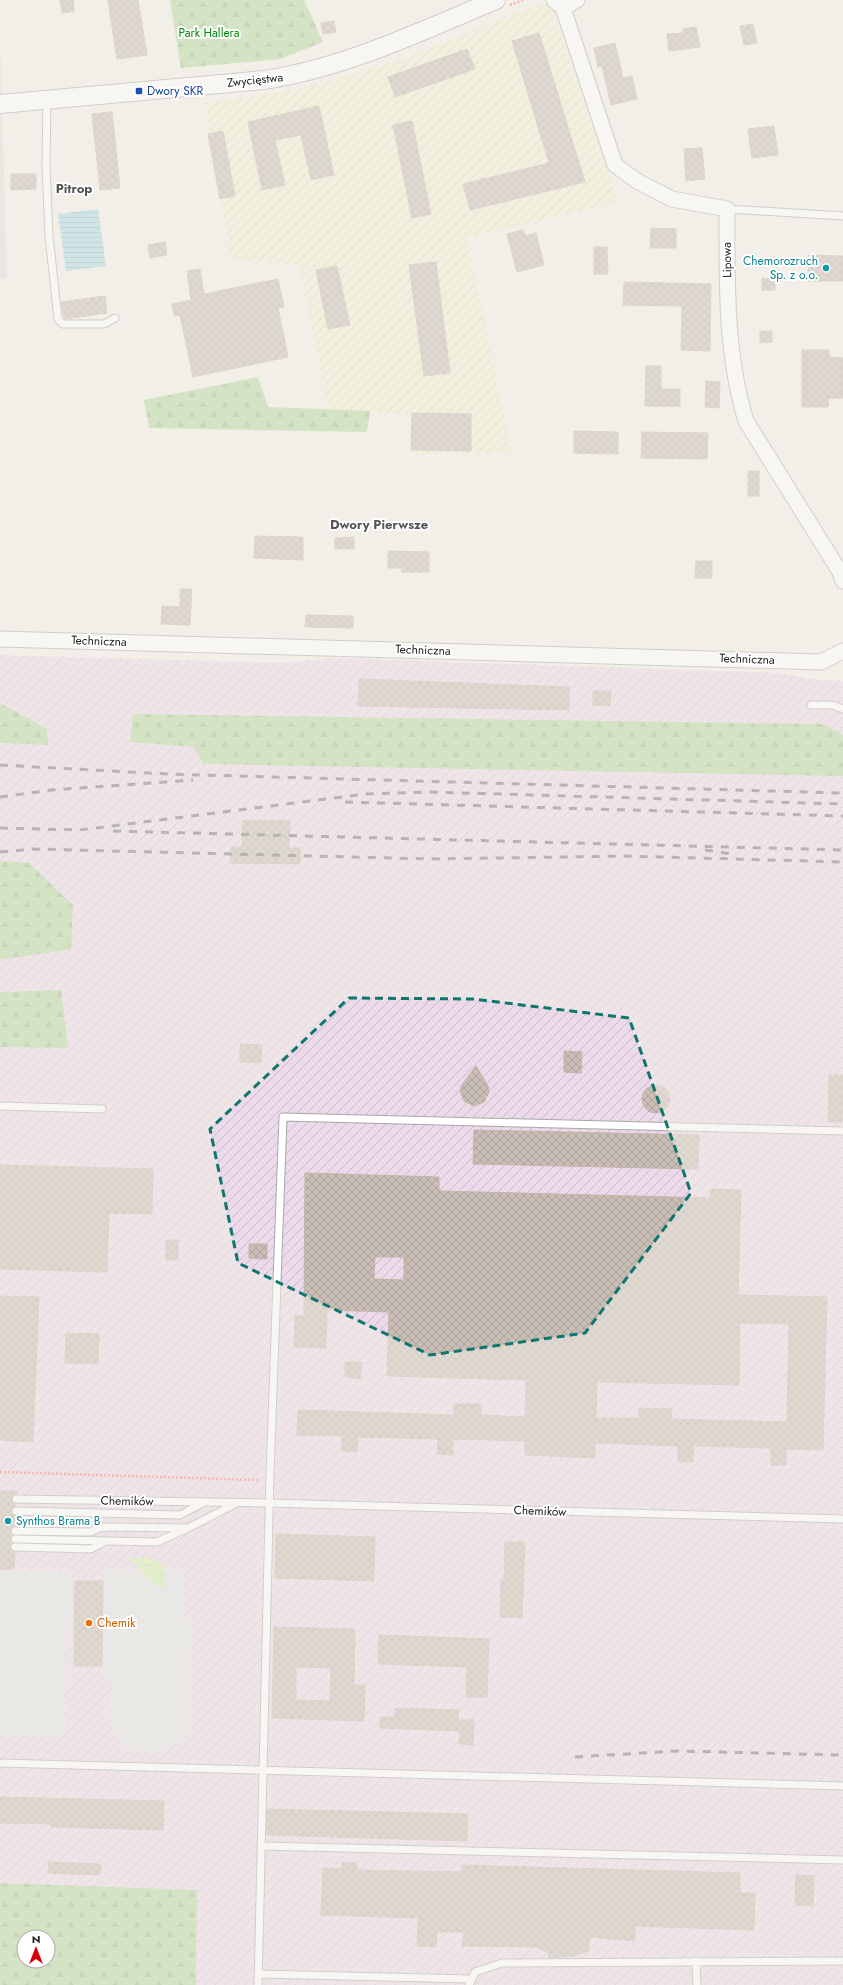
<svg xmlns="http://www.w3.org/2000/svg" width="843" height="1985" viewBox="0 0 843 1985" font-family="Jost,sans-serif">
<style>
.residential{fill:#e0dede}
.industrial{fill:url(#industrial-furrows);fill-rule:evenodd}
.farmland{fill:url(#farmland-furrows)}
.grass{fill:url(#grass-tufts)}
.forest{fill:url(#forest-firs);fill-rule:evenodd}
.parking{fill:#e1e1e1}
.water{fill:url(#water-rules)}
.building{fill:url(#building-cross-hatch);stroke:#c5b4a9;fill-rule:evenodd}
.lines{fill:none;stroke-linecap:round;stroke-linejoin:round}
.service-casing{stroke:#a8a8a8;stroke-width:9}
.minor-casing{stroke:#a8a8a8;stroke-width:17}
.tertiary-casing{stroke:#a8a8a8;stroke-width:20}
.path{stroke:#ff756c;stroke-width:2.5;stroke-dasharray:2 2;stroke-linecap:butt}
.service{stroke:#fff;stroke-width:7}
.minor{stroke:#fff;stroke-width:15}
.tertiary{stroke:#fff;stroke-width:18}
.rail{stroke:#6f6f6f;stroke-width:3;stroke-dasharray:8 8;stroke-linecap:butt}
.marked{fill:none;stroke:#0f766e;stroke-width:3;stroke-dasharray:8 5;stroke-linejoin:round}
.transit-dot{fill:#1a4fb4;stroke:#fff;stroke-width:1.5}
.culture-dot{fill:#0f9aa8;stroke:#fff;stroke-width:1.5}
.food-dot{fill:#e8710a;stroke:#fff;stroke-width:1.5}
.labels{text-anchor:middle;stroke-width:4;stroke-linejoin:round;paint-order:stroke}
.park-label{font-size:12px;fill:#05850a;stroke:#fff}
.street-label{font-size:12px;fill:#212121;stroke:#fff}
.transit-label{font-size:12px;fill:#164399;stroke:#fff;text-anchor:start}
.culture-label{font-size:12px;fill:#0d838f;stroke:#fff;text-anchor:end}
.food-label{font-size:12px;fill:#c56008;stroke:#fff;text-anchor:start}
.neighbourhood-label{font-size:13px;font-weight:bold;fill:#545454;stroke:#fff}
</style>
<defs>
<pattern id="industrial-furrows" width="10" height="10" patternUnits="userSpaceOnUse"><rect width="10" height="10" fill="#ecd9e9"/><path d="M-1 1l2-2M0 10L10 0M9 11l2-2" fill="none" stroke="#cabac8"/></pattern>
<pattern id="farmland-furrows" width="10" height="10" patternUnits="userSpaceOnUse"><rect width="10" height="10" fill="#f0f2d2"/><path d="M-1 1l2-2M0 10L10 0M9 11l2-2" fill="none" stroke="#cecfb4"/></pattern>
<pattern id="grass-tufts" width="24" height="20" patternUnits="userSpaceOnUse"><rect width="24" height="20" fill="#cfefab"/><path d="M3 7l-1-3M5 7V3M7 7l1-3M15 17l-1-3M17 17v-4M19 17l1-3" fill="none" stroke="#b1cd93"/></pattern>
<pattern id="forest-firs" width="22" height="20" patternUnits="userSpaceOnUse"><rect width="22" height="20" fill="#add49a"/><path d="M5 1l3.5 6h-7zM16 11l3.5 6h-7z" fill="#95b684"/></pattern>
<pattern id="water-rules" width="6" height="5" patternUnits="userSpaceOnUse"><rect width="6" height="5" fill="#a6d7e2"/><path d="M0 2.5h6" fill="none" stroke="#8fb8c2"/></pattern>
<pattern id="building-cross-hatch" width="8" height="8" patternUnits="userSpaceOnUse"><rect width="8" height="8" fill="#c8beb6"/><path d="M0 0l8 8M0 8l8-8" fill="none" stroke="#aca39c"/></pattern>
</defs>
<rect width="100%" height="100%" fill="#f2eee8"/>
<path class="residential" d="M 0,35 L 7,279 L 0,279 Z"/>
<path class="industrial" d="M 0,655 L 280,663 L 336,658 L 780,673 L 820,680 L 843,681 L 843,1985 L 0,1985 ZM 24,1937 L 48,1937 L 48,1961 L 24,1961 Z"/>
<path class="farmland" d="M 549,0 L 618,202 L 467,238 L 512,453 L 413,454 L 414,415 L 328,410 L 299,265 L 231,260 L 205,103 L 297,89 L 397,61 Z"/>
<path class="grass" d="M 129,1558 C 144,1558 157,1556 165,1570 L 164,1588 L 158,1587 L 154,1584 Z"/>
<path class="forest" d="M 170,0 L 304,0 L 323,42 L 280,59 L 181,68 Z
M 258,377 L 268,407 L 370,411 L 367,432 L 149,428 L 144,400 Z
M 0,703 L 47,729 L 48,745 L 0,743 Z
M 133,714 L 823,724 L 843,735 L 843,776 L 204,764 L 193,747 L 130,742 Z
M 0,861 L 29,863 L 73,905 L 71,949 L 0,960 Z
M 61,990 L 68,1048 L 0,1047 L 0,992 Z
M 0,1883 L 197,1890 L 196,1985 L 0,1985 ZM 24,1937 L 48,1937 L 48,1961 L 24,1961 Z"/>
<path class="parking" d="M 105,1569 L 138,1570 L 158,1590 L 166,1589 L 167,1571 L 183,1571 L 182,1606 L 191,1628 L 188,1741 L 178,1741 L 169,1748 L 158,1752 L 134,1752 L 123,1746 L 110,1726 L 110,1683 L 103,1677 Z
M 0,1570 L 70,1572 L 65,1738 L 0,1736 Z"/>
<path class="water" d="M 98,209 L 106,266 L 66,271 L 58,214 Z"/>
<path class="building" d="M 60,0 L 73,0 L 74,11 L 62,13 Z
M 108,0 L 138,0 L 147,55 L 117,59 Z
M 334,21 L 336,32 L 323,34 L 321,23 Z
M 753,24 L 757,43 L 744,45 L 740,26 Z
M 696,27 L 700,47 L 669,51 L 667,34 L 683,33 L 683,29 Z
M 539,33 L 585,182 L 470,210 L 463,184 L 549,163 L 512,41 Z
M 615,43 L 623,78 L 632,76 L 637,99 L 611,105 L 602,66 L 598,67 L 594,48 Z
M 467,49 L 475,69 L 395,97 L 388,77 Z
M 319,106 L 334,175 L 311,180 L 301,135 L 275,140 L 285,185 L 262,190 L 248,122 Z
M 112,112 L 120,188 L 100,190 L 92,114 Z
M 412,121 L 431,214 L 412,218 L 393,125 Z
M 774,126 L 778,155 L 752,158 L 748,129 Z
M 223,131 L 235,196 L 220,199 L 208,134 Z
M 702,148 L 705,179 L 686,181 L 684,149 Z
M 11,174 L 36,174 L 36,189 L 11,190 Z
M 651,228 L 676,229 L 676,248 L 650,248 Z
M 523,230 L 525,236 L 536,233 L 544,265 L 517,272 L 507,234 Z
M 165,242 L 167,255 L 150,258 L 148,245 Z
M 594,247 L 607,247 L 608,274 L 594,274 Z
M 809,255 L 843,256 L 843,281 L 808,281 Z
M 436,262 L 450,373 L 424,376 L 409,265 Z
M 337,266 L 350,325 L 328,329 L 316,270 Z
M 200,269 L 204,294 L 278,279 L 284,307 L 278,308 L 288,357 L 193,377 L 180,315 L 174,316 L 172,304 L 191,300 L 187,271 Z
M 762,278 L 775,279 L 775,290 L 762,290 Z
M 624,282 L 711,284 L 710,351 L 681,350 L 682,306 L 623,305 Z
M 105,296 L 107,313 L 65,319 L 64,317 L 61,302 Z
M 760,331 L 772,331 L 772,342 L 760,343 Z
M 802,350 L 829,350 L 829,357 L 843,358 L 843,398 L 829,398 L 828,407 L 802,407 Z
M 646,366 L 661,366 L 661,389 L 680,389 L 680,406 L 645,406 Z
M 706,381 L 720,382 L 719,408 L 705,407 Z
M 412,413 L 471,414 L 471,451 L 411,450 Z
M 574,431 L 618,432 L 618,454 L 574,453 Z
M 642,432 L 708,433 L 707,459 L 641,458 Z
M 748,471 L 759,471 L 759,496 L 748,496 Z
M 255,536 L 303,537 L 303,560 L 254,558 Z
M 354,537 L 354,549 L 335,549 L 335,538 Z
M 388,551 L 429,552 L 429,572 L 402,572 L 402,568 L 388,568 Z
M 696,561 L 712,561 L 712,578 L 695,578 Z
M 180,589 L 192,589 L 190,625 L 161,624 L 162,606 L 180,607 Z
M 306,615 L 353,616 L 353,628 L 305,627 Z
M 359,679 L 569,687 L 569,710 L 358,706 Z
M 593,691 L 611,691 L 610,706 L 593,705 Z
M 243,820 L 290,821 L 289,848 L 300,848 L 300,864 L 230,863 L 231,847 L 242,847 Z
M 240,1044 L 262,1045 L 261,1063 L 240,1062 Z
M 564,1051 L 582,1052 L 581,1073 L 564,1072 Z
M 476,1066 L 488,1086 L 489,1092 L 484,1102 L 474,1106 L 464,1101 L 460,1090 L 462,1085 Z
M 829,1075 L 843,1075 L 842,1122 L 828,1122 Z
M642 1099a14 14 0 1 1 28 0a14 14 0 1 1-28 0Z
M 474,1130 L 699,1135 L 698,1169 L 473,1164 Z
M 0,1165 L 153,1169 L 152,1214 L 109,1213 L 107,1272 L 0,1269 Z
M 305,1173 L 439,1177 L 439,1191 L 710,1198 L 711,1189 L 741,1190 L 738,1295 L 827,1297 L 823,1450 L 786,1449 L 786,1465 L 771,1465 L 771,1448 L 694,1446 L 693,1462 L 678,1462 L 678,1446 L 595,1443 L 595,1458 L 525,1455 L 525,1441 L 453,1439 L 453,1455 L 437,1454 L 438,1439 L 358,1437 L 357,1452 L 342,1451 L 342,1436 L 297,1435 L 298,1410 L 454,1415 L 454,1404 L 481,1404 L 481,1415 L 525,1417 L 526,1380 L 387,1376 L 389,1312 L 327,1310 L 326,1348 L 294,1347 L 295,1316 L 304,1316 ZM 375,1257 L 404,1257 L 404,1280 L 374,1279 ZM 740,1323 L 789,1324 L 787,1422 L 671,1419 L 672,1409 L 639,1408 L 639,1418 L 596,1418 L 597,1382 L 739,1385 Z
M 166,1240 L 178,1240 L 178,1260 L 166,1260 Z
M 249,1244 L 267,1244 L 267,1259 L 249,1258 Z
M 0,1296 L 39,1297 L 33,1442 L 0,1440 Z
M 66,1333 L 99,1334 L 98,1364 L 65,1363 Z
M 345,1362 L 362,1362 L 360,1379 L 345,1377 Z
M 0,1491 L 17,1491 L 17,1494 L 13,1495 L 11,1499 L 12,1502 L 16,1504 L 11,1510 L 12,1514 L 16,1516 L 16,1526 L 12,1527 L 10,1531 L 12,1535 L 10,1539 L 12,1543 L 10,1547 L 15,1552 L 14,1569 L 0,1569 Z
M 276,1534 L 375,1537 L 374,1581 L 275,1578 Z
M 505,1542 L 525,1542 L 522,1618 L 500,1617 L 501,1580 L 504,1580 Z
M 75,1581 L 103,1581 L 102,1666 L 74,1666 Z
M 274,1627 L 355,1629 L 354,1685 L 365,1685 L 364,1721 L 272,1718 ZM 296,1667 L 331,1668 L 330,1701 L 296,1700 Z
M 379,1635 L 489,1639 L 487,1697 L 466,1697 L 467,1667 L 378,1664 Z
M 395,1708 L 459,1710 L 458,1720 L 474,1720 L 473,1745 L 459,1744 L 460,1731 L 380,1728 L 380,1717 L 394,1717 Z
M 0,1797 L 164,1801 L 163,1830 L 51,1827 L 51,1824 L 0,1823 Z
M 267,1809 L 468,1814 L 467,1841 L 267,1835 Z
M 49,1862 L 101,1864 L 100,1875 L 48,1873 Z
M 342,1862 L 357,1863 L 357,1870 L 462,1872 L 462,1865 L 740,1873 L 740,1893 L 755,1893 L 754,1930 L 635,1926 L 635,1941 L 590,1937 L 588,1951 L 572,1956 L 552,1958 L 549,1958 L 548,1952 L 536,1947 L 462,1946 L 464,1932 L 437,1932 L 436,1947 L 417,1946 L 418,1918 L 321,1915 L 323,1868 L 342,1869 Z
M 796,1875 L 814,1876 L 813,1906 L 795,1905 Z"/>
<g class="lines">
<g class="service-casing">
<path id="service" d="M 47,99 L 46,166 L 49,236 L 58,319 L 63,324 L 104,324 L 115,318
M 727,209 L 843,216
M 811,705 L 833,705 L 843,709
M 0,1106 L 102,1109
M 16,1499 L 270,1503 L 843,1519
M 16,1511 L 180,1515 L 203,1503
M 15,1531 L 90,1532 L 102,1527 L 186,1528
M 15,1539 L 157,1542 L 188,1528 L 235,1504
M 15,1547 L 91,1549 L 104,1542
M 0,1763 L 843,1786
M 261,1846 L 843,1860
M 696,1961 L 697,1985
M 259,1974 L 471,1979
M 258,1985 L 270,1474 L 283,1117 L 843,1131
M 469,1985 L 475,1972 L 502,1963 L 843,1961"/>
</g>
<g class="minor-casing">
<path id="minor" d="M 554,0 L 563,8 L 615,165 L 637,181 L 672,199 L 727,209 C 727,280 725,352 746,421 L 840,572 L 843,581
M 563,8 L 577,0
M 0,639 L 821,662 L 843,651"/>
</g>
<g class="tertiary-casing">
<path id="tertiary" d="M 0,104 L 264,80 C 345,68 421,31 496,0"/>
</g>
<path class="path" d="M 510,5 L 523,0
M 0,1472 L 260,1480"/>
<use href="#service" class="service"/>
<use href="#minor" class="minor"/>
<use href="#tertiary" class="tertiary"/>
<path class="rail" d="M 0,765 L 167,774 L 843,793
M 0,797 L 52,790 L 193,780
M 345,802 L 843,816
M 0,828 L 79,830 L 366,794 L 430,792 L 843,804
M 113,831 L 843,850
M 705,850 L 733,854
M 0,852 L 34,849 L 431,859 L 625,856 L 843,862
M 575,1757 L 677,1751 L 843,1755"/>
</g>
<path d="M0 0H843V1985H0ZM 349,998 L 473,999 L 629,1018 L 691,1193 L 585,1333 L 430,1355 L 238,1263 L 210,1129 Z" fill="#f2eee8" fill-opacity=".55" fill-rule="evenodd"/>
<path class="marked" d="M 349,998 L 473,999 L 629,1018 L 691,1193 L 585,1333 L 430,1355 L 238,1263 L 210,1129 Z"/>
<rect class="transit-dot" x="135" y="87" width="8" height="8" rx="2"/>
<g class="culture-dot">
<circle cx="826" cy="268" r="4"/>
<circle cx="8" cy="1521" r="4"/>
</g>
<circle class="food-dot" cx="89" cy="1623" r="4"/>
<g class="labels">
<g class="park-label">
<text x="209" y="37">Park Hallera</text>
</g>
<g class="street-label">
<text transform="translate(255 80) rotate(-6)" y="4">Zwycięstwa</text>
<text transform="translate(727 260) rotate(-91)" y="4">Lipowa</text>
<text transform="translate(99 641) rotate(2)" y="4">Techniczna</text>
<text transform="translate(423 650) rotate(2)" y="4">Techniczna</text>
<text transform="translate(747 659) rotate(2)" y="4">Techniczna</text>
<text transform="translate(127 1501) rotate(1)" y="4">Chemików</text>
<text transform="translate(540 1511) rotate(2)" y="4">Chemików</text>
</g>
<g class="transit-label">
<text x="147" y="95">Dwory SKR</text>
</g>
<g class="culture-label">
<text x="818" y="265">Chemorozruch<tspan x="818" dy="14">Sp. z o.o.</tspan></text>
<text x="16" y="1525" text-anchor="start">Synthos Brama B</text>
</g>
<g class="food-label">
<text x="97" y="1627">Chemik</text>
</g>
<g class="neighbourhood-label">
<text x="74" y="193">Pitrop</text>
<text x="379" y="529">Dwory Pierwsze</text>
</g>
</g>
<g transform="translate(36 1949)"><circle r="19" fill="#ffffff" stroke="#a6a6a6"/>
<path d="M0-3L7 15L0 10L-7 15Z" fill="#d30008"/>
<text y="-6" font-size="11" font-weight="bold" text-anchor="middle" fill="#212121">N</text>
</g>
</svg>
